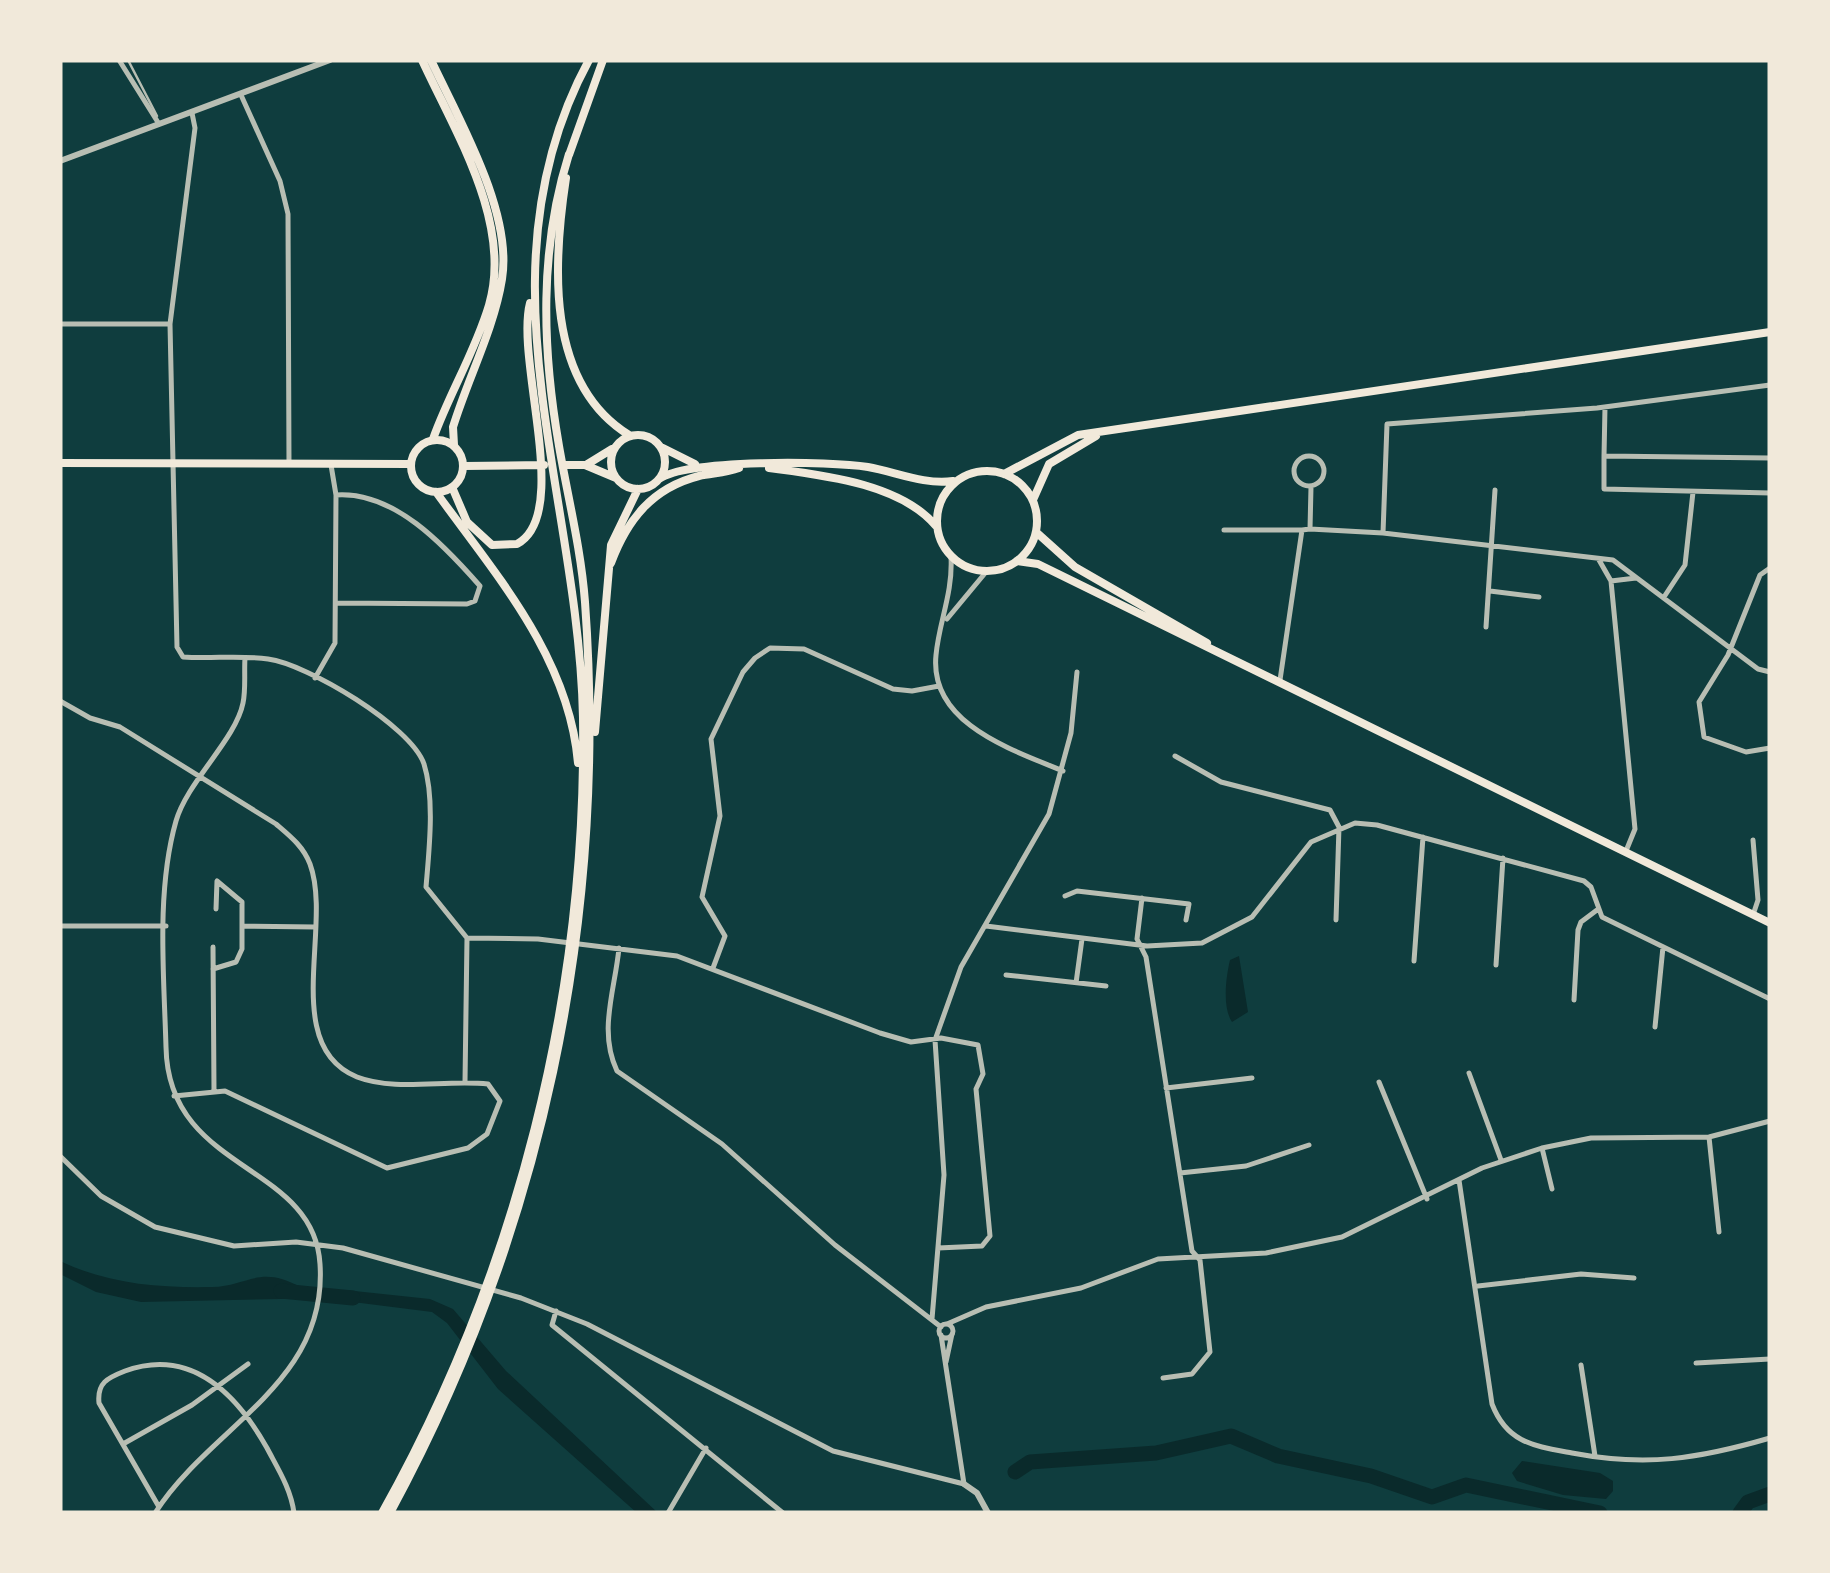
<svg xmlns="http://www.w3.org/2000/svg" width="1830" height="1573" viewBox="0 0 1830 1573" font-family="Rubik,sans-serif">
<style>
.water{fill:#0a2a2b}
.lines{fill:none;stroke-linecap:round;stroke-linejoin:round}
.river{stroke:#0a2a2b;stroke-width:15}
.service{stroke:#b8beb3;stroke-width:2.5}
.minor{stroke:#b8beb3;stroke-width:5}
.tertiary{stroke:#b8beb3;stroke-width:6}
.secondary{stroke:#f1e9da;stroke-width:8}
.primary{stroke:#f1e9da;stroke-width:8}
</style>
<rect width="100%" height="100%" fill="#0f3d3e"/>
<path class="water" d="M 1239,956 L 1248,1012 L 1232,1022 C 1222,1007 1226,977 1230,960 Z
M 60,1261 C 108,1284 159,1288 212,1287 C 248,1286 260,1264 302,1288 L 300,1297 L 281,1299 L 141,1302 L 96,1292 L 60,1274 Z
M 345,1290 L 430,1299 L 453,1309 L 506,1371 L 658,1513 L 637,1513 L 498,1389 L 447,1323 L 432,1312 L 337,1300 L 336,1292 Z
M 1522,1461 L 1600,1473 L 1613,1481 L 1613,1491 L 1606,1499 L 1563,1495 L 1517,1481 L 1512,1473 Z"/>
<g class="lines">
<path class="river" d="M 281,1291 L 353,1298
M 1015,1472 L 1030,1462 L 1156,1453 L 1231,1436 L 1278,1456 L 1371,1476 L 1432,1497 L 1466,1485 L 1600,1513
M 1740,1513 L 1748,1502 L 1770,1494"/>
<path class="service" d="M 128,60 L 157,116"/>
<path class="minor" d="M 119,60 L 159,124
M 241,95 L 280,181 L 288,214 L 289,462
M 192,113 L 195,128 L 170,324 L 177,647 L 183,657 C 211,659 240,655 268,659 C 307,664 411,726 424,764 C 435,799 429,851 426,887 L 467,938 L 465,1082
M 60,324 L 170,324
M1294 471a15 15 0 1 1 30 0a15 15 0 1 1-30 0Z
M 1604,456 L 1605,407
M 1770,458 L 1604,456 L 1604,489 L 1770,493
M 1310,529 L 1311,487
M 1224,530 L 1302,530
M 1383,533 L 1387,424 L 1597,408 L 1770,385
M 951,557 C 953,593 939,622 936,655 C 929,724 1013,750 1063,771
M 1599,560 L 1611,581 L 1635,829 L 1626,851
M 1770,568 L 1760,575 L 1728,655 L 1699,702 L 1704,737 L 1746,752 L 1770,748
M 1611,581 L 1636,578
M 1490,591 L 1539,597
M 1664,597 L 1685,565 L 1693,492
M 336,603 L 467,604 L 475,601 L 480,586 C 444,545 394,491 336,495
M 947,619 L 986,572
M 1486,627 L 1495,490
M 315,678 L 335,643 L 336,495 L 331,465
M 1280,680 L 1302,530 L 1310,529 L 1383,533 L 1613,560 L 1758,669 L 1770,672
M 60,701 L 90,718 L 120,727 L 276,824 C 290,836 303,846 310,864 C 333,926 280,1046 357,1077 C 396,1092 447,1079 488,1084 L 500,1101 L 487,1134 L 468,1148 L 387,1168 L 225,1091 L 174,1096
M 1175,756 L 1221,782 L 1330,810 L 1339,827
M 1753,840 L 1758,900 L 1753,915
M 1065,896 L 1077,891 L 1189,904 L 1186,920
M 1142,898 L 1137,939 L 1146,957 L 1192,1251 L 1200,1260 L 1210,1352 L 1192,1374 L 1163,1378
M 1336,920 L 1339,827
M 60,926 L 166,926
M 243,926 L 315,927
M 986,926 L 1147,946 L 1202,943 L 1252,917 L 1311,842 L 1355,823 L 1377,825 L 1584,881 L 1591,887 L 1602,917 L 1770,999
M 467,938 L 538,939 L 677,956 L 880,1033 L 911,1042 L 941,1038 L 978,1045 L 983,1074 L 976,1089 L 990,1236 L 982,1246 L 938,1248
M 213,947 L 214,1090
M 619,948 C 615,990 598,1031 617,1071 L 722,1144 L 835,1245 L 941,1327
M 1414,961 L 1423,837
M 1496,965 L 1503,858
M 713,968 L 725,936 L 702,897 L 720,816 L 711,739 L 743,672 L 755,658 L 770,648 L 804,649 L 893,689 L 912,691 L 939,686
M 213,969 L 236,962 L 242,949 L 242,902 L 217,881 L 216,909
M 1006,975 L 1106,986
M 1076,983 L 1082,939
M 1574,1000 L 1578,930 L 1581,922 L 1597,910
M 1655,1027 L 1663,947
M 1469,1073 L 1501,1160
M 1379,1082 L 1427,1199
M 1166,1088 L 1252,1078
M 1709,1137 L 1719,1232
M 1542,1148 L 1552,1189
M 60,1156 L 101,1196 L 155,1227 L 234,1246 L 296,1242 L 343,1248 L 521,1298 L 587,1324 L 833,1451 L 964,1484 L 941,1335
M 1180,1173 L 1246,1166 L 1309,1145
M 1459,1180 L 1492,1404 C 1507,1443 1534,1446 1572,1453 C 1646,1467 1698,1459 1770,1438
M 1478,1286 L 1581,1274 L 1634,1278
M 556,1311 L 552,1325 L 783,1513
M 932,1319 L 944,1175 L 935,1040 L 961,967 L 1049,814 L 1071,733 L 1077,672
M 947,1324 L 986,1307 L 1081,1288 L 1158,1259 L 1266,1253 L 1342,1237 L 1482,1168 L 1542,1148 L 1591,1138 L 1709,1137 L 1770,1121
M939 1331a7 7 0 1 1 14 0a7 7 0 1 1-14 0Z
M 946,1362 L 952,1334
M 1696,1363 L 1770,1359
M 1581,1365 L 1595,1456
M 123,1444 L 192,1405 L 248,1364
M 159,1507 L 99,1403 C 97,1383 107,1378 125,1371 C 191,1347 236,1393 267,1448 C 278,1469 291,1489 294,1513
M 155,1513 C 210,1426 328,1384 320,1264 C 314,1162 168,1173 166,1047 C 164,975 156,891 176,821 C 187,782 236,739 243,703 C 246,689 244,672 245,658
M 668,1513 L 706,1448"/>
<path class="tertiary" d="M 60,161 L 330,60
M 964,1484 L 977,1493 L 988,1513"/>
<path class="secondary" d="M 422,60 C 455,132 513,223 489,305 C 475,352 449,394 433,439
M 431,60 C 459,120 513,212 502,279 C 494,329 468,378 453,427 L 454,445
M 60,463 L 410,464"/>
<path class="primary" d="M 569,155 L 603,60
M 566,178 C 553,263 545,383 629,435
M611 462a27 27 0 1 1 54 0a27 27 0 1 1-54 0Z
M411 466a26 26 0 1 1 52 0a26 26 0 1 1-52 0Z
M 663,448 L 695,464
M 563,465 L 585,465 L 616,478
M 586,465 L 612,449
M 464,466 L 544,465
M 769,468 C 821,475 900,483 936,526
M937 521a50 50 0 1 1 100 0a50 50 0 1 1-100 0Z
M 1004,474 L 1078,435 L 1770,332
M 659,479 C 688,459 830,461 868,467 C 896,472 924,485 953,481
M 452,487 L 467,522 L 492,545 L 517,544 C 572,515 515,361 530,303
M 436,492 C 496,575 569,657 578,763
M 1033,500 L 1049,464 L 1096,436
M 1036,532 L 1075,567 L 1207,643
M 1017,561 L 1038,564 L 1770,923
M 611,563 C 627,520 652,488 699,476 C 713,473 726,473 739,468
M 595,732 L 611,545 L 638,489
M 382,1513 C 517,1272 587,995 583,718 C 579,495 473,273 589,60
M 390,1513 C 542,1233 608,920 585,602 C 581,549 568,498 559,446 C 542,348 539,249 569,154"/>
</g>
<rect width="1830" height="1573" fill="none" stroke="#f1e9da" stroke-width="125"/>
</svg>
